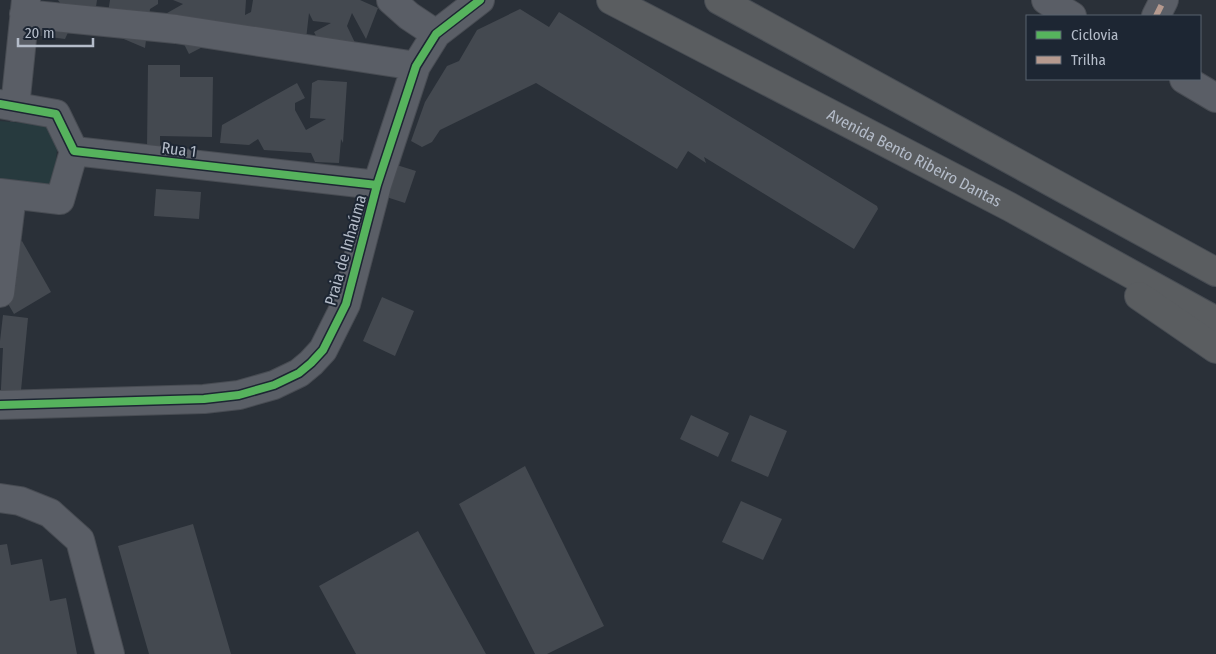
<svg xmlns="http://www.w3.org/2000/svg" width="1216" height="654" viewBox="0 0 1216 654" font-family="'Fira Sans Condensed',sans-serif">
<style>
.green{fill:#273a3e}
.building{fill:#444950}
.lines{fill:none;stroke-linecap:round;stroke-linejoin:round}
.minor-casing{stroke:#484c53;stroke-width:30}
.highway-casing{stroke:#474c53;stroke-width:30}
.minor{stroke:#5a5e66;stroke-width:28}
.highway{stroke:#5a5d60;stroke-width:28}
.quiet{stroke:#b69a8f;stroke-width:6;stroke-dasharray:12 6;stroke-linecap:butt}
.cycleway-casing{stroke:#1d2633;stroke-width:11}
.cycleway{stroke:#56b35d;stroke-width:8}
.labels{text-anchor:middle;stroke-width:4;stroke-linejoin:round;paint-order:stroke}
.street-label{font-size:16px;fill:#b4bcc9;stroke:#1d2633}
</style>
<rect width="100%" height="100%" fill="#2a3038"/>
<path class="green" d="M 0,121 L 59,126 L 53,194 L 0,189 Z"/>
<path class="building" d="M 58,0 L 97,0 L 93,27 L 72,24 L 65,39 L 34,35 L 36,1 L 61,4 Z
M 110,0 L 158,0 L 158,4 L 150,9 L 145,48 L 105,31 Z
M 173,0 L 246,0 L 245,15 L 251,12 L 253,0 L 360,0 L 378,8 L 366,39 L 352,13 L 347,26 L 357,47 L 329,61 L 314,32 L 331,23 L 313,21 L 309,13 L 304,57 L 220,38 L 189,54 L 181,38 L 160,17 L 183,4 Z
M 520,9 L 549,27 L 559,12 L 877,206 L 878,209 L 854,249 L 704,157 L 706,163 L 688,151 L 677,169 L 536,83 L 440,130 L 432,142 L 422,147 L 411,141 L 425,102 L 447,66 L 459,61 L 477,30 Z
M 148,65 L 180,65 L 180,77 L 213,77 L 212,137 L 160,136 L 160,147 L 147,148 Z
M 318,80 L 347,82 L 343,143 L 341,139 L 339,163 L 315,162 L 311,153 L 264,150 L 258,139 L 249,145 L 220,143 L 222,125 L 297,83 L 305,98 L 295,103 L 295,110 L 306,130 L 326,119 L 310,118 L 312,83 Z
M 387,162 L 416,171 L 405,203 L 377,194 Z
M 156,189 L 201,192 L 199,219 L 154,216 Z
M 22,241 L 51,292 L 14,314 L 0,290 L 0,254 Z
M 382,297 L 414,311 L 395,356 L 363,341 Z
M 3,315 L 28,318 L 19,411 L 0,408 L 3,348 L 0,348 L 0,341 Z
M 691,415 L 729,433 L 718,457 L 680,439 Z
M 750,415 L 787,431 L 768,477 L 731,461 Z
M 525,466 L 604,626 L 547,654 L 535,654 L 459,504 Z
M 741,501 L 782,519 L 763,560 L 722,542 Z
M 193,524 L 231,654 L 149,654 L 118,546 Z
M 418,531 L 486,654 L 356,654 L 319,586 Z
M 7,544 L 11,565 L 42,559 L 50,601 L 66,598 L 77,654 L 0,654 L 0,545 Z"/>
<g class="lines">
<g class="minor-casing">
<path id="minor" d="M 391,0 L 409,16 L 436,34
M 1046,0 L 1072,16
M 24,14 L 176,29 L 416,66
M 1156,16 L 1164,0
M 1184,79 L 1216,98
M 0,104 L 56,114 L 74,151 L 377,185
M 15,107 L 26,0
M 0,193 L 60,200 L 74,151
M 0,293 L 12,195
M 0,405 L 204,399 L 239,395 L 274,385 L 299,373 L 311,363 L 323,350 L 346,304 L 377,185 L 416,66 L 436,34 L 480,0
M 0,498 L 20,501 L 50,513 L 80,540 L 110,654"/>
</g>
<g class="highway-casing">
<g id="highway">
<path id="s1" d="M 611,0 L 1010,207 L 1216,321"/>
<path d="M 719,0 L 1216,272"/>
<path d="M 1139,296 L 1216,349"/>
</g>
</g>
<use href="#minor" class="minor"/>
<use href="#highway" class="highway"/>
<path class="quiet" d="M 1156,16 L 1164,0"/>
<g class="cycleway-casing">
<path id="cycleway" d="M 0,104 L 56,114 L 74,151 L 377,185
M 0,405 L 204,399 L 239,395 L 274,385 L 299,373 L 311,363 L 323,350 L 346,304 L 377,185 L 416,66 L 436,34 L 480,0"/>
</g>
<use href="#cycleway" class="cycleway"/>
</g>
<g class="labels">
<g class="street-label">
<text transform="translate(179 149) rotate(7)" y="6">Rua 1</text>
<text dy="6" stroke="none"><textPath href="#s1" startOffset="342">Avenida Bento Ribeiro Dantas</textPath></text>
<text transform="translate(345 250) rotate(-74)" y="6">Praia de Inhaúma</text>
</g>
</g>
<rect x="1026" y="15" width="175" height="65" fill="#1d2633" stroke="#59626f"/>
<rect x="1036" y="31" width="25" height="8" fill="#56b35d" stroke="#59626f"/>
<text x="1071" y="40" font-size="15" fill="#b4bcc9">Ciclovia</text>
<rect x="1036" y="56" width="25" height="8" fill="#b69a8f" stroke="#59626f"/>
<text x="1071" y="65" font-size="15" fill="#b4bcc9">Trilha</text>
<path d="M18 38v8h75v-8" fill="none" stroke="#b4bcc9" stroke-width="2.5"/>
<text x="25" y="38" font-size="15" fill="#b4bcc9" stroke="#1d2633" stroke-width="4" paint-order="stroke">20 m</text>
</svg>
